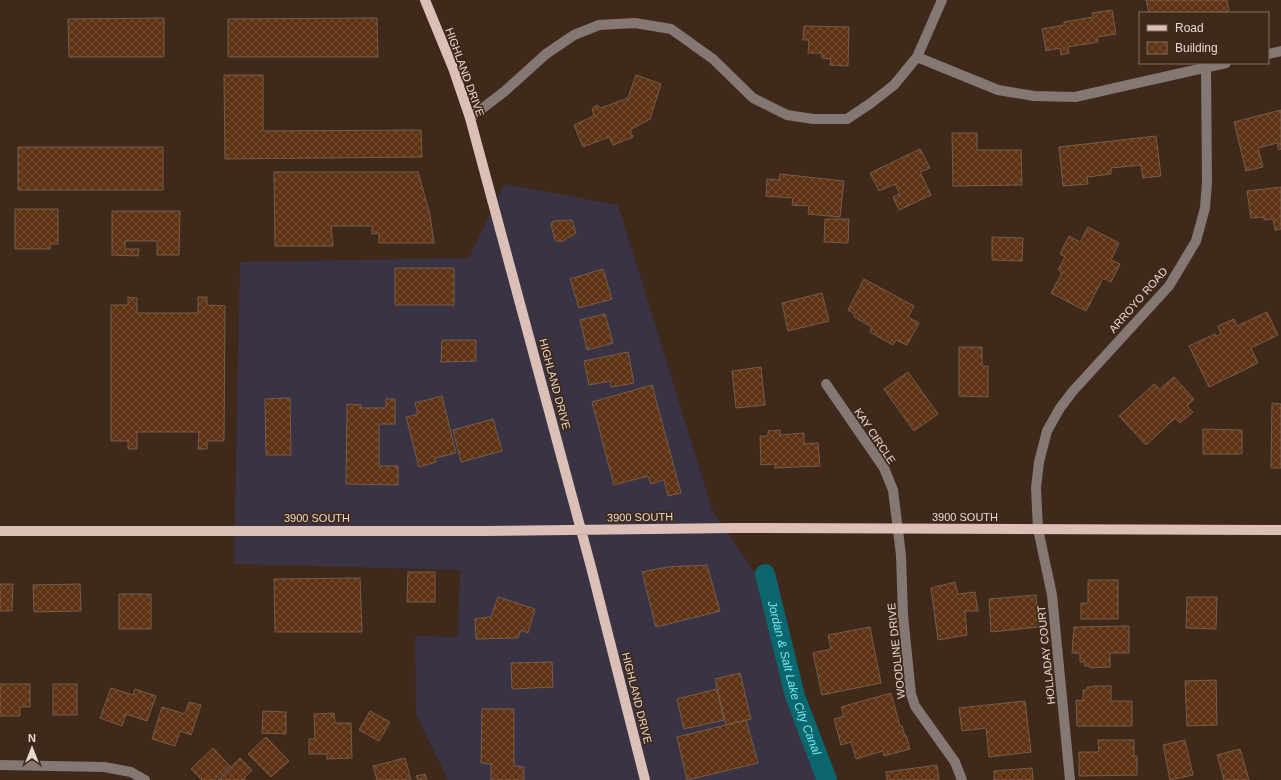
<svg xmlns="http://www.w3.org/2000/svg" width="1281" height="780" viewBox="0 0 1281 780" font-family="Arial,sans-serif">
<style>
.commercial{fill:#393343}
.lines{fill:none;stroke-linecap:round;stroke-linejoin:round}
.canal{stroke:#0b666d;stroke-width:20}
.building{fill:url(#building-cross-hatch);stroke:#765c4c}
.minor{stroke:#857773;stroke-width:10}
.major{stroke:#dcbfb7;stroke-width:10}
.labels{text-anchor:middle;stroke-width:3.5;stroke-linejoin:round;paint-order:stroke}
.street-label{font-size:11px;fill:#e7d9cf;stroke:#3f291a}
.water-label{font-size:12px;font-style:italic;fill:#73e7f3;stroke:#3f291a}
</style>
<defs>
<pattern id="building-cross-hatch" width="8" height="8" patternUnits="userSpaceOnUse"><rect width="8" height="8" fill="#5e3313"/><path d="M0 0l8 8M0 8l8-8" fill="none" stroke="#755034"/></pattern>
</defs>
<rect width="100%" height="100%" fill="#3f291a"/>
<path class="commercial" d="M 504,184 L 618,205 L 713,512 L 754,571 L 816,780 L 448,780 L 416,714 L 415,636 L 458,637 L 460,570 L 234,564 L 240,262 L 469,258 Z"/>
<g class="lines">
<path class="canal" id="s1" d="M 765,574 L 795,696 L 827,780"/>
</g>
<path class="building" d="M 1146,0 L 1227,0 L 1229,11 L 1216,13 L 1149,13 Z
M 1112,10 L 1116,34 L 1097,37 L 1098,42 L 1068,47 L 1069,53 L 1061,55 L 1060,48 L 1046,51 L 1042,29 L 1064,25 L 1064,22 L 1093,17 L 1092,13 Z
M 164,18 L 164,57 L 69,57 L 68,19 Z
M 377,18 L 378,57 L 228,57 L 228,19 Z
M 804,26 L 849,27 L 848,66 L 830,65 L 831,59 L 822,58 L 822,53 L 808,53 L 809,40 L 803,40 Z
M 224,75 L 263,75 L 263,131 L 421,130 L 422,157 L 225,159 Z
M 636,75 L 661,84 L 650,119 L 630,130 L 633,137 L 613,145 L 609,137 L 583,147 L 574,125 L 594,116 L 592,109 L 596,105 L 601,108 L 628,98 Z
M 1281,110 L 1281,149 L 1279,150 L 1277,143 L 1258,148 L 1263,167 L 1246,171 L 1234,122 Z
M 952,133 L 977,133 L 977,150 L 1021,150 L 1022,185 L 953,186 Z
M 1156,136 L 1161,176 L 1143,178 L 1141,165 L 1111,168 L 1111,174 L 1087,177 L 1088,184 L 1063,186 L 1059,147 Z
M 18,147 L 163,147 L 163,190 L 18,190 Z
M 920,149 L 930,168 L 920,172 L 931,195 L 899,210 L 893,197 L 900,194 L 895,184 L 879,191 L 870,173 Z
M 274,172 L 418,172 L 430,215 L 434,243 L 379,243 L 379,233 L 372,234 L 372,226 L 331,226 L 333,246 L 275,246 Z
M 780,174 L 844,181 L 840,217 L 808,214 L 809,206 L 792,205 L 793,198 L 766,196 L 767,179 L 779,180 Z
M 1281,187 L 1281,229 L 1275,230 L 1273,219 L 1264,220 L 1264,217 L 1251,218 L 1247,191 Z
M 15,209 L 58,209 L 58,244 L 50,244 L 50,249 L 15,249 Z
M 112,211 L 180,211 L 179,255 L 157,255 L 157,241 L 125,241 L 125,249 L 139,249 L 138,256 L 112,255 Z
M 825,219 L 849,219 L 848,243 L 824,242 Z
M 572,220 L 576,233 L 561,242 L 555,240 L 551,224 L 553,221 Z
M 1088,227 L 1119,243 L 1111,260 L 1120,264 L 1111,282 L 1103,278 L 1086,311 L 1051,293 L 1062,273 L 1058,270 L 1065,257 L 1060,254 L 1069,236 L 1080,242 Z
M 992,237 L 1023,238 L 1022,261 L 992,260 Z
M 395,268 L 454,268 L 454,305 L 395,305 Z
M 603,269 L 612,299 L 579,308 L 570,279 Z
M 864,279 L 914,306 L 908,317 L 919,323 L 907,345 L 896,340 L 893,345 L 870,332 L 872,327 L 854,317 L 855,314 L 848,310 Z
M 822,293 L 829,321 L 788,331 L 782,303 Z
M 128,297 L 137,298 L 137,313 L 198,313 L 198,297 L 207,297 L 207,305 L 225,306 L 224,441 L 207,441 L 207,449 L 198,449 L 199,432 L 137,432 L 137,449 L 128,449 L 128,441 L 111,441 L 111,305 L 128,305 Z
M 1267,312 L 1278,335 L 1251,348 L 1258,363 L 1209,387 L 1189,346 L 1215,334 L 1216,336 L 1221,334 L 1218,326 L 1234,319 L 1237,326 Z
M 605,314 L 613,343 L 587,350 L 580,320 Z
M 442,340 L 476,340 L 476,361 L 441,362 Z
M 959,347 L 982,347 L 982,366 L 988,366 L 988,397 L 959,396 Z
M 628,352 L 634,383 L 611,387 L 610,381 L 589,385 L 584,361 Z
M 761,367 L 765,405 L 736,408 L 732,371 Z
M 908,372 L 938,414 L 914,431 L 884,389 Z
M 1174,377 L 1194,399 L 1187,406 L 1193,412 L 1180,423 L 1175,418 L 1146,445 L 1119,416 L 1154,384 L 1160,389 Z
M 652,385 L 681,493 L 668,496 L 664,480 L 651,484 L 648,476 L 614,485 L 592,402 Z
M 442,396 L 456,453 L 435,458 L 436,462 L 419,467 L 406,417 L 418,414 L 415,403 Z
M 290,398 L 291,455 L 266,455 L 265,399 Z
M 386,399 L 395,399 L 395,424 L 379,424 L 379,466 L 398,466 L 398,485 L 346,484 L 347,404 L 361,405 L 361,408 L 386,408 Z
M 1272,403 L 1281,404 L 1281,468 L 1271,468 Z
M 493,419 L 502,451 L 461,462 L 453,430 Z
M 1203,429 L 1242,430 L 1242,454 L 1203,454 Z
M 780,430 L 780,435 L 804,433 L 804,444 L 818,443 L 820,466 L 775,468 L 775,464 L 761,465 L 760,436 L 768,436 L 768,431 Z
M 707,565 L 720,611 L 656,627 L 642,572 L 667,567 Z
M 408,572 L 435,572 L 435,602 L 407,602 Z
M 360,578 L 362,632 L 275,632 L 274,579 Z
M 1088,580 L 1118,580 L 1118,619 L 1081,619 L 1081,603 L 1088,603 Z
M 955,582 L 958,594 L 975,592 L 978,611 L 965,611 L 967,635 L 938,640 L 931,588 Z
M 0,584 L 13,584 L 12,611 L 0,611 Z
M 80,584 L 81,611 L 34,612 L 33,585 Z
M 119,594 L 151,594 L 151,629 L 119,629 Z
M 1036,595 L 1039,627 L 991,632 L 989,599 Z
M 498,597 L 535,609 L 528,633 L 521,630 L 518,638 L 476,639 L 475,619 L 491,617 Z
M 1187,597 L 1217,597 L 1216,629 L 1186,628 Z
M 1129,626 L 1129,653 L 1110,653 L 1110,667 L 1090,668 L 1089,666 L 1085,666 L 1084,662 L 1080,662 L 1080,653 L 1072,653 L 1074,627 Z
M 870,627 L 881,683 L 822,695 L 813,653 L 831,649 L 828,635 Z
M 552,662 L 553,687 L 512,689 L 511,663 Z
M 740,673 L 751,719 L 726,725 L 715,679 Z
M 1216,680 L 1217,725 L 1187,726 L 1185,681 Z
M 0,684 L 30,684 L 30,707 L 20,707 L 20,716 L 0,716 Z
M 53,684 L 77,684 L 77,715 L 53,715 Z
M 1093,686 L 1111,686 L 1111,701 L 1132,701 L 1132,726 L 1077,726 L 1076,700 L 1083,701 L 1083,690 L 1087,690 L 1087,687 L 1093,687 Z
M 111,688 L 133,695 L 135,689 L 156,696 L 147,721 L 126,714 L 122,726 L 100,718 Z
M 717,689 L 724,720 L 684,729 L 677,699 Z
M 891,693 L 900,726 L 902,726 L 905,736 L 906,735 L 910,749 L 884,756 L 883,751 L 856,759 L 851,742 L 841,745 L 834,719 L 844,716 L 841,707 Z
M 1025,701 L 1031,752 L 989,757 L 986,728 L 962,731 L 959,708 Z
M 189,702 L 201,705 L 191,735 L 180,731 L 175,746 L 152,739 L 162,707 L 185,714 Z
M 482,709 L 514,709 L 514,766 L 524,767 L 524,780 L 491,780 L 491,764 L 481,763 Z
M 263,711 L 286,712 L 286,734 L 262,733 Z
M 370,711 L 390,722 L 379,741 L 359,730 Z
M 334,713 L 335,723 L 351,723 L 352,758 L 327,759 L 327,754 L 309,754 L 309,739 L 315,739 L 314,714 Z
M 746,720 L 758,763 L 687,780 L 677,737 Z
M 266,737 L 289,761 L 271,777 L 248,754 Z
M 1098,740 L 1134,740 L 1134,756 L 1137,756 L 1137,775 L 1079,776 L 1079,752 L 1099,752 Z
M 1185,740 L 1193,775 L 1170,780 L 1163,745 Z
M 213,748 L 230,766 L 215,780 L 202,780 L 191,769 Z
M 1240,749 L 1249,780 L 1224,780 L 1217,755 Z
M 240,758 L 252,770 L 244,778 L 245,780 L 218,780 Z
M 405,758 L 411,780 L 377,780 L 373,766 Z
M 937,765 L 939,780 L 887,780 L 886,772 Z
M 1032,768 L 1033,780 L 994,780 L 994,771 Z
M 425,774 L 427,780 L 418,780 L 416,776 Z"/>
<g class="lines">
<path class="minor" d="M 1268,54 L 1281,51
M 917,57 L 998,90 L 1034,96 L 1075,97 L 1226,63
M 470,118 L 505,91 L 546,54 L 574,35 L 599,25 L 635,23 L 671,29 L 713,59 L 753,98 L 787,115 L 813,119 L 847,119 L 871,103 L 894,85 L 917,57 L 942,0
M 826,384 L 884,468 L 893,490 L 901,555 L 903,615 L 911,694 L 915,706 L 955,762 L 962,780
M 0,765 L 104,767 L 131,772 L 145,780
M 1070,780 L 1052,595 L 1038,529 L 1036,488 L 1039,462 L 1047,431 L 1060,408 L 1073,391 L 1169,286 L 1196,241 L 1205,208 L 1207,182 L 1206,67"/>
<path class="major" d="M 425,0 L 453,68 L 470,118 L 591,567 L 645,780
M 0,531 L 485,531 L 734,528 L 1281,530"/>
</g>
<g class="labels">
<g class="street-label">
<text transform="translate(465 72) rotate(70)" y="4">HIGHLAND DRIVE</text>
<text transform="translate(1138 300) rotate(-49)" y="4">ARROYO ROAD</text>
<text transform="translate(555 384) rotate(75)" y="4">HIGHLAND DRIVE</text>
<text transform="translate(875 436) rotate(56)" y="4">KAY CIRCLE</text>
<text transform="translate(640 517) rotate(-1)" y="4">3900 SOUTH</text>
<text x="965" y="521">3900 SOUTH</text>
<text x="317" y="522">3900 SOUTH</text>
<text transform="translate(896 651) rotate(-96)" y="4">WOODLINE DRIVE</text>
<text transform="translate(1046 655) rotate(-96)" y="4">HOLLADAY COURT</text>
<text transform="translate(637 698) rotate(76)" y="4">HIGHLAND DRIVE</text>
</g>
<g class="water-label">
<text dy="4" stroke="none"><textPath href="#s1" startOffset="108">Jordan &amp; Salt Lake City Canal</textPath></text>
</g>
</g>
<rect x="1139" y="12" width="130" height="52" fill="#3f291a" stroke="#826f62"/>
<rect x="1147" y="25" width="20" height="6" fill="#dcbfb7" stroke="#826f62"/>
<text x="1175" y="32" font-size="12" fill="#e7d9cf">Road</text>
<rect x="1147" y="42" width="20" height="12" fill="url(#building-cross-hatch)" stroke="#826f62"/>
<text x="1175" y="52" font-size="12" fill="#e7d9cf">Building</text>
<g transform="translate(32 748)" stroke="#3f291a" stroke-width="3" paint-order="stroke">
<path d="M0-3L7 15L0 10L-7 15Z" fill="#e7d9cf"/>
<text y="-6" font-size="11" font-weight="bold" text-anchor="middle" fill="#e7d9cf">N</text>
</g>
</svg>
